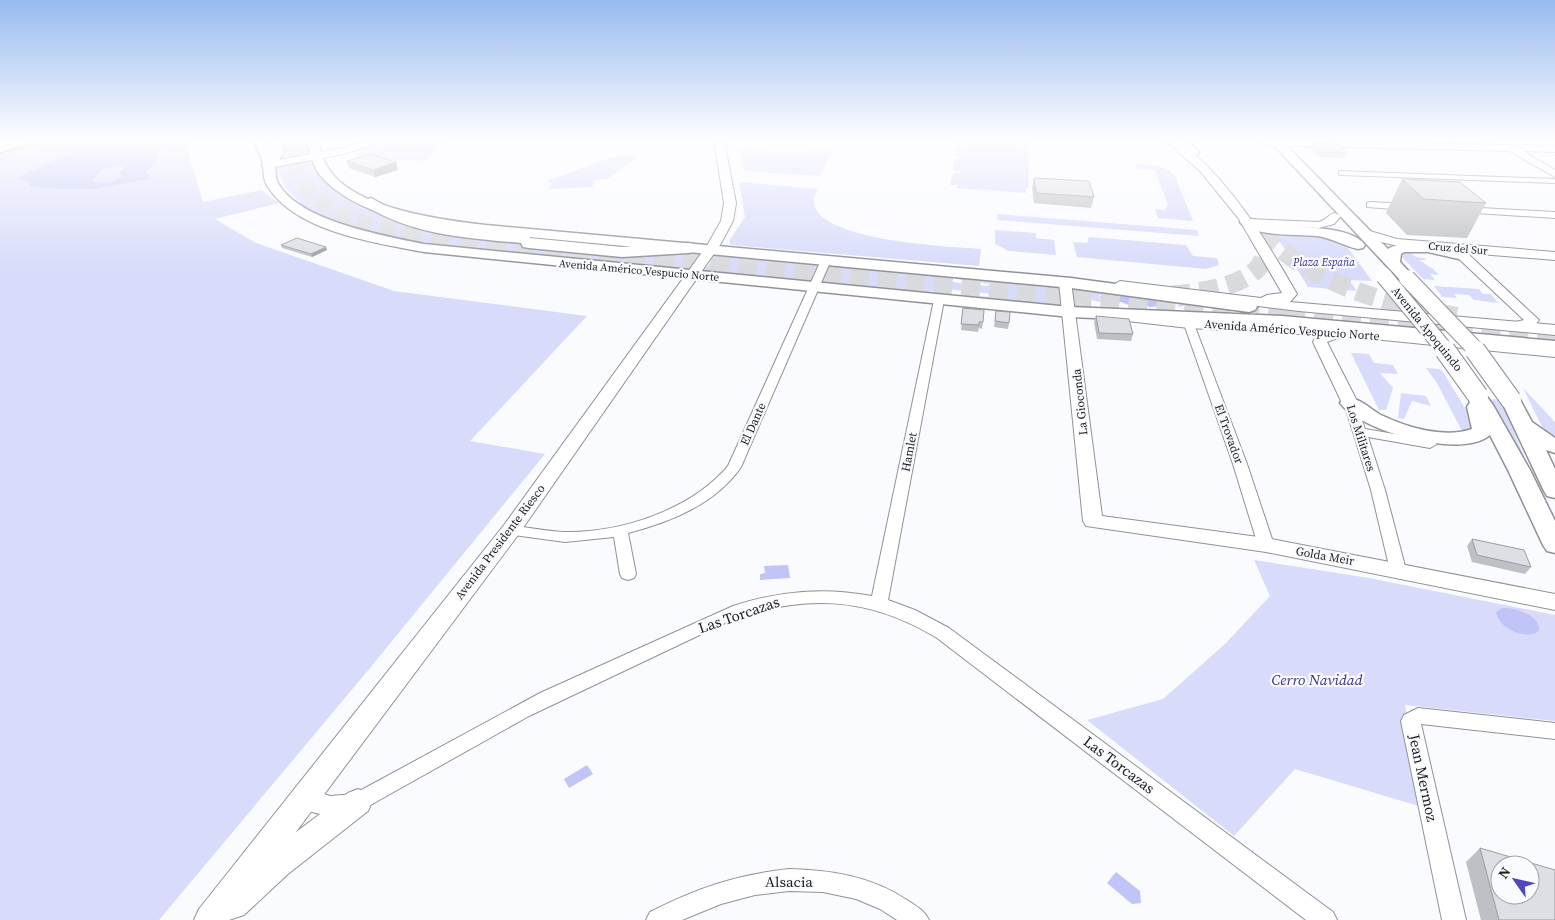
<svg xmlns="http://www.w3.org/2000/svg" width="1555" height="920" viewBox="0 0 1555 920" font-family="'Source Serif 4',serif">
<style>
.green{fill:#d8dbfa}
.water{fill:#c0c4f7;fill-rule:evenodd}
.lines{fill:none;stroke-linecap:round;stroke-linejoin:round}
.motorway-tunnel-far1{stroke:#d9dade;stroke-width:15;stroke-dasharray:15 8;stroke-linecap:butt}
.motorway-tunnel{stroke:#d9dade;stroke-width:19;stroke-dasharray:19 9;stroke-linecap:butt}
.minor-casing{stroke:#919297;stroke-width:2}
.tertiary-casing{stroke:#919297;stroke-width:2}
.secondary-casing{stroke:#919297;stroke-width:2}
.primary-casing{stroke:#919297;stroke-width:3}
.motorway-casing{stroke:#919297;stroke-width:3}
.minor{fill:#fff;fill-rule:evenodd}
.tertiary{fill:#fff;fill-rule:evenodd}
.secondary{fill:#fff;fill-rule:evenodd}
.primary{fill:#fff;fill-rule:evenodd}
.motorway{fill:#fff;fill-rule:evenodd}
.primary-bridge-far1-casing{stroke:#919297;stroke-width:18;stroke-linecap:butt}
.primary-bridge-casing{stroke:#919297;stroke-width:22;stroke-linecap:butt}
.primary-bridge-far1{stroke:#fff;stroke-width:16}
.primary-bridge{stroke:#fff;stroke-width:20}
.wall{fill:#bfc0c5}
.shaded-wall{fill:#9b9ca0}
.building{fill:#dedfe5;stroke:#9b9ca0;fill-rule:evenodd}
.labels{text-anchor:middle;stroke-width:4.5;stroke-linejoin:round;paint-order:stroke}
.far-street-label{font-size:11px;fill:#1d1e20;stroke:#fafbff}
.far-park-label{font-size:11px;font-style:italic;fill:#392f8d;stroke:#fafbff}
.street-label{font-size:12px;fill:#1d1e20;stroke:#fafbff}
.near-street-label{font-size:15px;fill:#1d1e20;stroke:#fafbff}
.near-park-label{font-size:15px;font-style:italic;fill:#392f8d;stroke:#fafbff}
</style>
<rect width="100%" height="100%" fill="#fafbff"/>
<path class="green" d="M 33,140 L 184,140 L 203,202 L 262,190 L 279,203 L 215,219 L 256,243 L 394,291 L 587,316 L 470,441 L 545,454 L 370,668 L 159,920 L 0,920 L 0,152 L 35,141 Z
M 283,140 L 307,140 L 310,155 L 282,160 Z
M 389,140 L 450,140 L 423,161 C 409,160 366,161 357,153 Z
M 957,140 L 1028,143 L 1029,188 L 1026,188 L 1026,193 L 957,188 L 958,185 L 950,185 L 953,173 L 959,173 L 960,171 L 953,170 L 954,159 L 961,159 L 962,157 L 955,156 L 957,146 L 963,147 L 964,145 L 957,144 Z
M 740,149 L 785,152 L 832,150 L 820,176 L 745,171 Z
M 620,154 L 637,157 L 607,179 L 595,180 L 592,187 L 548,189 L 552,184 L 547,181 Z
M 306,160 L 313,162 L 319,175 L 339,195 L 356,205 L 406,223 L 698,252 L 700,254 L 690,268 L 681,270 L 448,248 L 393,239 L 329,221 L 307,210 L 285,187 L 277,169 L 278,166 Z
M 1136,163 L 1162,167 L 1174,174 L 1193,221 L 1158,218 L 1155,209 L 1164,210 L 1168,205 L 1155,170 L 1137,169 Z
M 739,182 L 818,189 C 786,241 957,247 981,249 L 979,266 L 731,245 L 729,241 L 745,217 Z
M 997,214 L 1197,230 L 1199,236 L 998,220 Z
M 995,230 L 1036,233 L 1036,238 L 1054,240 L 1056,255 L 1009,251 L 995,244 Z
M 1310,231 L 1345,244 L 1372,281 L 1349,280 L 1357,291 L 1308,287 L 1281,243 L 1276,241 L 1274,237 L 1276,234 Z
M 1089,237 L 1186,245 L 1193,256 L 1217,258 L 1219,265 L 1206,269 L 1077,257 L 1073,242 L 1087,243 Z
M 1407,250 L 1416,257 L 1424,258 L 1426,260 L 1419,260 L 1433,269 L 1439,275 L 1430,274 L 1435,280 L 1423,279 L 1401,256 L 1403,251 Z
M 718,254 L 816,264 L 817,267 L 809,282 L 705,272 L 704,270 Z
M 835,264 L 931,274 L 953,282 L 987,286 L 991,284 L 955,279 L 954,275 L 1059,287 L 1060,304 L 1057,307 L 954,296 L 965,295 L 992,297 L 993,294 L 946,289 L 922,293 L 826,284 L 822,281 L 830,267 Z
M 1077,285 L 1197,301 L 1197,303 L 1179,307 L 1177,303 L 1169,302 L 1171,308 L 1156,307 L 1163,306 L 1161,300 C 1147,296 1113,292 1099,295 L 1100,300 L 1106,303 L 1091,300 L 1089,295 L 1083,294 L 1083,298 L 1074,296 L 1073,286 Z
M 1434,286 L 1479,289 L 1483,294 L 1491,294 L 1498,303 L 1474,300 L 1469,295 L 1454,294 L 1457,298 L 1442,297 Z
M 1351,353 L 1369,354 L 1374,363 L 1393,365 L 1398,374 L 1380,373 L 1393,388 L 1386,410 L 1379,410 Z
M 1426,368 L 1440,369 L 1443,372 L 1473,421 L 1470,430 L 1463,433 L 1437,383 Z
M 1523,388 L 1555,422 L 1555,442 L 1546,435 Z
M 1401,393 L 1426,396 L 1431,406 L 1412,401 L 1404,419 L 1398,418 Z
M 1490,399 L 1501,400 L 1527,464 Z
M 1254,560 L 1369,578 L 1555,615 L 1555,721 L 1405,705 L 1422,807 L 1295,769 L 1234,836 L 1087,720 L 1163,699 L 1225,644 L 1270,596 Z"/>
<path class="water" d="M 129,144 L 161,146 L 155,165 L 147,171 L 148,174 L 152,177 L 150,179 L 92,189 L 59,189 L 29,186 L 30,182 L 19,179 L 22,175 L 67,154 ZM 124,166 L 124,169 L 119,172 L 122,176 C 113,183 103,185 93,180 L 103,169 Z
M 1110,294 C 1126,299 1143,295 1159,301 L 1161,306 L 1150,307 L 1140,304 L 1131,306 L 1121,302 L 1111,304 L 1101,301 L 1100,296 Z
M 788,565 L 790,578 L 760,580 L 760,574 L 765,573 L 764,566 Z
M 1502,608 C 1515,607 1541,615 1539,631 C 1526,641 1498,628 1496,612 Z
M 587,765 L 593,774 L 569,788 L 564,779 Z
M 1116,872 L 1140,891 L 1141,903 L 1132,904 L 1107,883 Z"/>
<g class="lines">
<path class="motorway-tunnel-far1" d="M 284,140 C 291,154 294,170 303,183 C 325,217 373,226 410,234
M 0,150 L 37,140
M 1255,229 L 1257,234
M 1258,229 L 1263,234"/>
<path class="motorway-tunnel" d="M 404,233 L 447,240 L 532,249 L 1301,318
M 1262,233 C 1319,287 1386,304 1461,317
M 1172,295 C 1197,293 1270,285 1264,247 C 1263,242 1259,237 1257,233
M 1286,316 L 1555,340"/>
<g class="minor-casing">
<path id="minor" d="M 1385,140 L 1394,140 L 1402,146 L 1395,148 Z
M 1339,171 L 1555,179 L 1555,183 L 1342,175 L 1339,175 Z
M 1370,202 L 1407,204 L 1411,207 L 1407,210 L 1367,207 L 1367,203 Z
M 1463,207 L 1555,212 L 1555,218 L 1460,212 L 1459,210 Z
M 826,257 L 831,260 L 741,467 C 716,504 670,522 628,533 L 636,574 L 634,578 L 628,580 L 622,578 L 620,574 L 614,537 L 565,542 L 506,534 L 503,530 L 506,526 L 511,525 C 529,528 547,531 564,532 C 621,533 691,510 728,466 L 821,260 Z
M 939,297 L 944,300 L 888,600 L 915,610 L 949,628 L 1333,912 L 1337,920 L 1306,920 L 937,638 C 868,596 801,593 727,622 L 529,716 L 358,812 C 338,817 303,818 293,796 L 296,789 L 303,787 L 330,796 L 354,794 L 540,693 L 733,606 C 780,591 823,587 872,596 L 934,300 Z
M 1189,321 L 1194,324 L 1247,464 L 1274,545 L 1271,549 L 1266,550 L 1261,549 L 1258,545 L 1233,464 L 1184,324 Z
M 1350,399 L 1356,403 L 1365,429 L 1430,440 L 1437,444 L 1430,448 L 1368,437 L 1385,490 L 1406,570 L 1404,574 L 1398,576 L 1392,574 L 1390,570 L 1371,490 L 1344,403 Z
M 1418,708 L 1555,723 L 1555,739 L 1421,724 L 1466,920 L 1442,920 L 1401,721 L 1404,715 Z
M 789,869 C 831,870 871,876 907,900 C 916,906 924,910 929,920 L 897,920 L 880,909 L 856,899 L 823,892 L 789,891 L 755,895 L 721,904 L 682,920 L 646,920 L 650,912 C 698,888 735,875 789,869 Z"/>
</g>
<g class="tertiary-casing">
<path id="tertiary" d="M 371,140 L 385,140 L 344,154 L 269,168 L 264,165 L 269,162 L 342,148 Z
M 1266,140 L 1555,146 L 1555,152 L 1523,151 L 1555,170 L 1555,177 L 1509,151 L 1263,145 L 1263,141 Z
M 1335,213 L 1341,216 L 1334,224 L 1319,228 L 1247,225 L 1241,222 L 1247,219 L 1319,222 C 1326,220 1329,214 1335,213 Z
M 1363,229 L 1397,239 L 1555,252 L 1555,260 L 1467,253 L 1539,320 L 1533,328 L 1512,331 L 1507,330 L 1505,327 L 1507,324 L 1524,320 L 1459,259 L 1456,251 C 1422,249 1390,248 1359,234 L 1357,232 L 1359,230 Z
M 1065,278 L 1071,282 L 1102,516 L 1266,538 L 1555,594 L 1555,610 L 1266,552 L 1086,526 L 1083,521 L 1059,282 Z
M 1132,314 L 1189,320 L 1348,328 L 1555,349 L 1555,357 L 1343,336 L 1327,342 L 1358,403 L 1356,406 L 1344,406 L 1342,403 L 1313,342 L 1317,335 L 1189,328 L 1127,321 L 1125,318 Z"/>
</g>
<g class="secondary-casing">
<path id="secondary" d="M 714,140 L 724,140 L 736,203 L 733,221 L 720,245 L 518,535 L 296,832 L 348,793 L 358,789 L 368,793 L 372,802 L 368,811 L 288,874 L 244,915 L 229,920 L 194,920 L 199,909 L 504,525 L 708,244 L 721,221 L 724,203 Z
M 1165,140 L 1176,140 C 1187,149 1199,157 1208,167 C 1245,205 1271,249 1297,294 L 1290,302 L 1555,325 L 1555,335 L 1299,311 L 1115,288 L 1113,285 L 1120,281 L 1261,298 L 1267,295 L 1282,293 L 1239,219 L 1200,171 Z"/>
</g>
<g class="primary-casing">
<path id="primary" d="M 0,140 L 19,140 L 17,142 L 0,147 Z
M 253,140 L 265,140 C 269,147 273,156 275,165 C 276,171 275,178 278,183 C 298,221 385,236 424,244 L 1070,307 L 1282,316 L 1555,341 L 1555,351 L 1282,326 L 1070,317 L 424,252 C 376,243 297,232 268,187 C 263,180 264,173 263,165 C 262,156 257,148 253,140 Z
M 305,140 L 317,140 C 321,149 322,160 328,168 C 353,209 442,220 486,225 L 1071,278 L 1249,302 L 1255,304 L 1257,307 L 1255,310 L 1249,312 L 1071,288 L 486,233 C 433,227 356,218 320,175 C 312,165 311,151 305,140 Z
M 1269,140 L 1281,140 L 1388,249 C 1402,239 1461,242 1470,256 L 1468,259 L 1463,260 L 1428,252 L 1404,252 L 1401,254 L 1400,262 L 1415,278 L 1413,281 L 1401,281 Z
M 1247,218 C 1256,220 1265,223 1274,225 C 1297,228 1351,225 1365,245 L 1363,248 L 1358,249 C 1344,246 1332,238 1317,236 C 1299,234 1252,237 1240,222 L 1242,219 Z
M 1511,394 L 1518,396 L 1532,422 L 1555,438 L 1555,453 L 1546,450 L 1555,469 L 1555,498 L 1547,496 L 1544,491 L 1501,400 L 1504,396 Z
M 1480,395 L 1487,397 L 1493,405 L 1530,470 L 1555,521 L 1555,553 L 1547,551 L 1543,545 L 1508,470 L 1490,435 C 1462,460 1360,431 1340,403 L 1343,399 C 1358,395 1368,408 1381,415 C 1406,427 1444,439 1472,429 L 1467,407 L 1473,397 Z"/>
</g>
<g class="motorway-casing">
<path id="motorway" d="M 13,140 L 34,140 L 32,143 L 0,152 L 0,144 Z
M 266,140 L 280,140 L 284,152 L 274,168 L 264,168 L 262,165 L 270,152 Z
M 1173,140 L 1187,140 L 1199,152 L 1197,155 L 1187,155 Z
M 371,198 L 393,210 L 427,222 L 464,228 L 522,233 L 528,234 L 530,238 L 622,247 L 688,243 L 694,244 L 697,248 L 694,252 L 688,253 L 622,257 L 529,248 L 523,247 L 521,243 C 466,238 413,235 366,206 L 363,203 L 366,200 Z"/>
</g>
<use href="#minor" class="minor"/>
<use href="#tertiary" class="tertiary"/>
<use href="#secondary" class="secondary"/>
<use href="#primary" class="primary"/>
<use href="#motorway" class="motorway"/>
<g class="primary-bridge-far1-casing">
<path id="primary-bridge-far1" d="M 1384,276 L 1446,351
M 1407,278 L 1477,351"/>
</g>
<g class="primary-bridge-casing">
<path id="primary-bridge" d="M 1445,350 L 1478,396
M 1475,350 L 1511,400"/>
</g>
<use href="#primary-bridge-far1" class="primary-bridge-far1"/>
<use href="#primary-bridge" class="primary-bridge"/>
</g>
<path class="wall" d="M 1312,143 L 1347,153 L 1345,158 L 1320,157 L 1310,148 Z
M 347,161 L 396,162 L 398,170 L 375,177 L 349,168 Z
M 1034,178 L 1094,197 L 1091,208 L 1034,203 L 1032,188 Z
M 1402,179 L 1486,203 L 1467,238 L 1407,235 L 1386,213 Z
M 281,245 L 326,247 L 327,250 L 312,257 L 282,248 Z
M 963,308 L 983,322 L 982,329 L 979,328 L 978,332 L 961,330 Z
M 996,311 L 1009,323 L 1008,329 L 994,327 Z
M 1096,316 L 1133,334 L 1131,341 L 1097,339 L 1094,322 Z
M 1472,539 L 1531,567 L 1525,574 L 1472,562 L 1467,546 Z
M 1480,848 L 1555,920 L 1481,920 L 1466,862 Z"/>
<path class="shaded-wall" d="M 396,162 L 398,170 L 375,177 L 373,170 Z
M 326,247 L 327,250 L 312,257 L 311,254 Z"/>
<path class="building" d="M 1312,143 L 1339,144 L 1347,153 L 1322,152 Z
M 370,154 L 396,162 L 373,170 L 347,161 Z
M 1034,178 L 1089,181 L 1094,197 L 1036,193 Z
M 1402,179 L 1460,182 L 1486,203 L 1424,199 Z
M 297,238 L 326,247 L 311,254 L 281,245 Z
M 963,308 L 984,310 L 983,322 L 979,322 L 979,325 L 961,324 Z
M 996,311 L 1010,312 L 1009,323 L 995,321 Z
M 1096,316 L 1129,319 L 1133,334 L 1099,333 Z
M 1472,539 L 1524,550 L 1531,567 L 1477,555 Z
M 1480,848 L 1555,870 L 1555,920 L 1499,920 ZM 1500,865 L 1530,865 L 1530,895 L 1500,895 Z"/>
<linearGradient id="sky" x2="0" y2="1"><stop stop-color="#98baee"/><stop offset="0.52" stop-color="#fdfdff"/><stop offset="1" stop-color="#fdfdff" stop-opacity="0"/></linearGradient>
<rect width="1555" height="269" fill="url(#sky)"/>
<g class="labels">
<g class="far-street-label">
<text transform="translate(1458 248) rotate(5)" y="4">Cruz del Sur</text>
<text transform="translate(639 270) rotate(5)" y="4">Avenida Américo Vespucio Norte</text>
</g>
<g class="far-park-label">
<text x="1324" y="266">Plaza España</text>
</g>
<g class="street-label">
<text transform="translate(1427 329) rotate(51)" y="4">Avenida Apoquindo</text>
<text transform="translate(1292 330) rotate(4)" y="4">Avenida Américo Vespucio Norte</text>
<text transform="translate(1080 402) rotate(-96)" y="4">La Gioconda</text>
<text transform="translate(753 424) rotate(-66)" y="4">El Dante</text>
<text transform="translate(1229 434) rotate(70)" y="4">El Trovador</text>
<text transform="translate(1361 438) rotate(72)" y="4">Los Militares</text>
<text transform="translate(909 452) rotate(-79)" y="4">Hamlet</text>
<text transform="translate(500 542) rotate(-53)" y="4">Avenida Presidente Riesco</text>
<text transform="translate(1325 556) rotate(10)" y="4">Golda Meir</text>
</g>
<g class="near-street-label">
<text transform="translate(739 615) rotate(-19)" y="5">Las Torcazas</text>
<text transform="translate(1119 765) rotate(37)" y="5">Las Torcazas</text>
<text transform="translate(1423 778) rotate(78)" y="5">Jean Mermoz</text>
<text x="789" y="887">Alsacia</text>
</g>
<g class="near-park-label">
<text x="1317" y="685">Cerro Navidad</text>
</g>
</g>
<g transform="translate(1515 880) rotate(304)"><circle r="24" fill="#fafbff" stroke="#a2a3a6"/>
<path d="M0-4L9 19L0 12L-9 19Z" fill="#5247bf"/>
<text y="-8" font-size="14" font-weight="bold" text-anchor="middle" fill="#1d1e20">N</text>
</g>
</svg>
